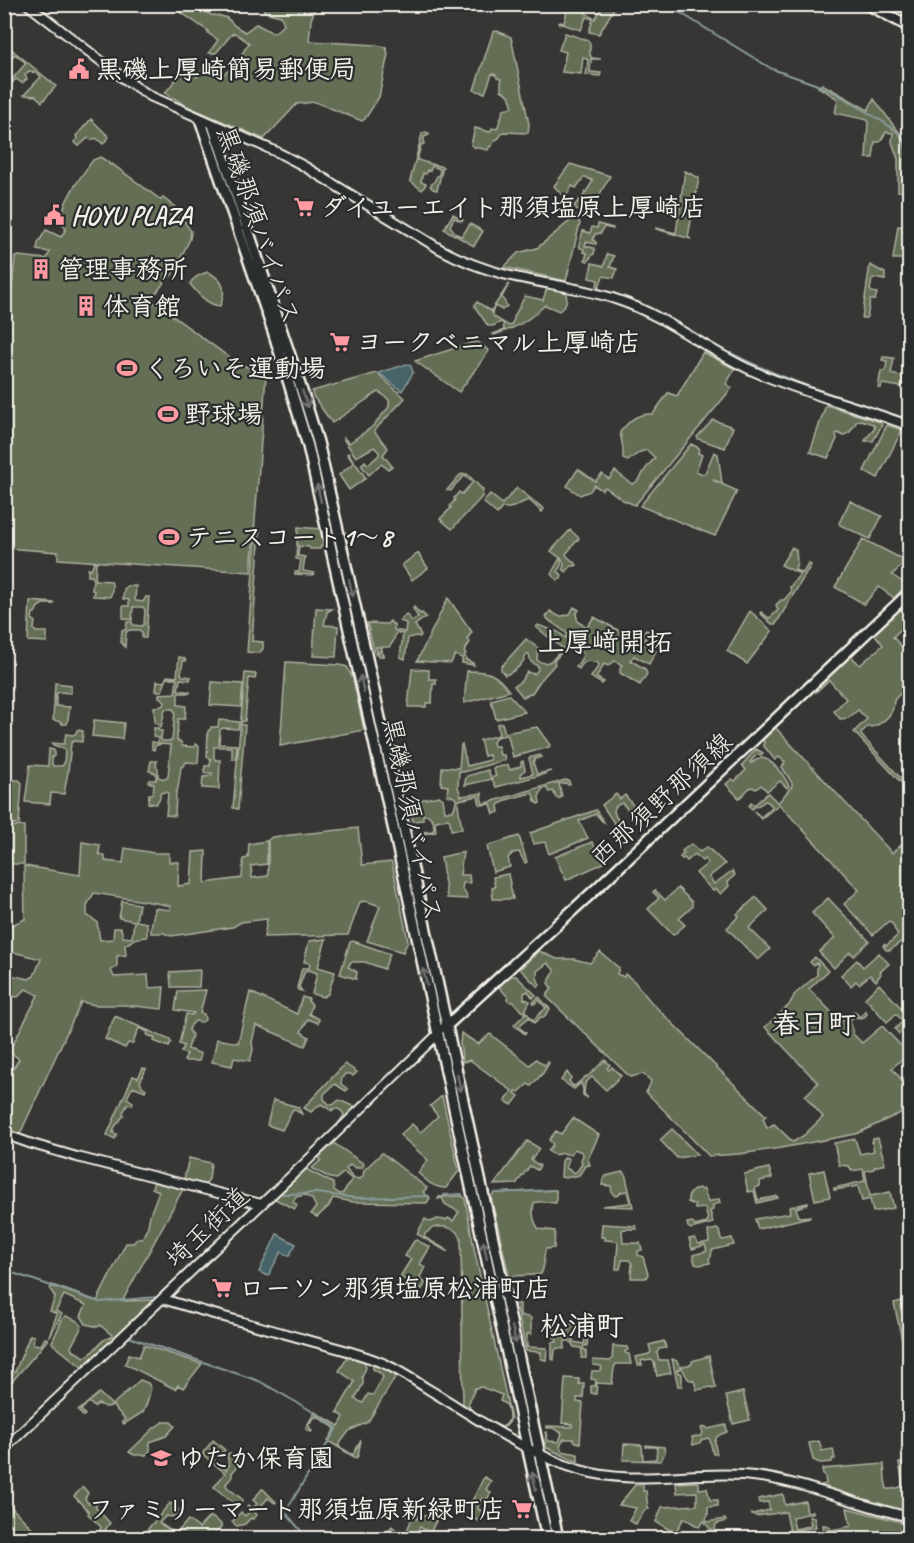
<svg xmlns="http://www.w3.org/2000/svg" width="914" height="1543" viewBox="0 0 914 1543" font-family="Caveat,'Klee One',sans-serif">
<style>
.green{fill:#646e55;stroke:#acb09e;stroke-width:1.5}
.water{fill:#456368;stroke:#8b9c9b;stroke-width:1.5}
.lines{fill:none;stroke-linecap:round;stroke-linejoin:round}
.stream{stroke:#8b9c9b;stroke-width:2}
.secondary-casing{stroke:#f4f1e8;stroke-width:12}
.primary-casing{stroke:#f4f1e8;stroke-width:14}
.secondary{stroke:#2a2d2e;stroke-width:8}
.primary{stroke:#2a2d2e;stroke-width:9}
.oneway{stroke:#71726f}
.labels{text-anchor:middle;stroke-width:4.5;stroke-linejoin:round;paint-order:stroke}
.poi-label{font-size:26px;font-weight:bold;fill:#f4f1e8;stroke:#2a2d2e;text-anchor:start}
.street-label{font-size:26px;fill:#f4f1e8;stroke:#2a2d2e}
.neighbourhood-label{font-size:27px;font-weight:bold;fill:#f4f1e8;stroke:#2a2d2e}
.quarter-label{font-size:28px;font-weight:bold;fill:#f4f1e8;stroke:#2a2d2e}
</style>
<rect width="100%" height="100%" fill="#373635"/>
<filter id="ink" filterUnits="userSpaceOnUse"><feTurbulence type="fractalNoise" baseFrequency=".0167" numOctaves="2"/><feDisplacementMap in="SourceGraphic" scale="12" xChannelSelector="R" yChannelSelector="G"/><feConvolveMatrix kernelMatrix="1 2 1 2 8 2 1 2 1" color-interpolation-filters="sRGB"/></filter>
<g filter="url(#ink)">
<path class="green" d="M 170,5 L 199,5 L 202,7 L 204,11 L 211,15 L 221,16 L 227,18 L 235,26 L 245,32 L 256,24 L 273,33 L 279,29 L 284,24 L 281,16 L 268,13 L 264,11 L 263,6 L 260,5 L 316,5 L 311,20 L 309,41 L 376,45 L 386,47 L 388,54 L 379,97 L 365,119 L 362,121 L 315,102 L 297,104 L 264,139 L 187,106 L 165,93 L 181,73 L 185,70 L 197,77 L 203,69 L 219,78 L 234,66 L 249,43 L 235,33 L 232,34 L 216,53 L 209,53 L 218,40 L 208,33 L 208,31 Z
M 554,5 L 577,11 L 580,5 L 589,5 L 586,13 L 595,19 L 603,5 L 616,5 L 599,34 L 589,32 L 593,19 L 586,17 L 581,30 L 559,23 L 560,22 L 564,23 L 567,11 L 555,7 Z
M 497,31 L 511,37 L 529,124 L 528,133 L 503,132 L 499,138 L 494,141 L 492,146 L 490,146 L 488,150 L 474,147 L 471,145 L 475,128 L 490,132 L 492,128 L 497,129 L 504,109 L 513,107 L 509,95 L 501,90 L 501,79 L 497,78 L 496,75 L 492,74 L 485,93 L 474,90 L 493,32 Z
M 565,33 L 588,40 L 590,44 L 590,55 L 592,58 L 601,59 L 591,59 L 590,72 L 601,73 L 600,76 L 586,75 L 588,60 L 583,57 L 581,74 L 562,72 L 566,52 L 559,50 Z
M 10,48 L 56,86 L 42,102 L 36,96 L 24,95 L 41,77 L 36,71 L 34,73 L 29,71 L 25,75 L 27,79 L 22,83 L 16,79 L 11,84 L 9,83 L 26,63 L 16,55 L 14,55 L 10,59 L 11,63 L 8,69 L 5,70 L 5,54 Z
M 822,84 L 868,110 L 874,99 L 894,126 L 902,135 L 909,153 L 909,192 L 898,191 L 898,159 L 892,142 L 893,133 L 886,132 L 880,142 L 875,142 L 873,158 L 866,158 L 868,120 L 835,113 L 838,99 L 818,87 Z
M 91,119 L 109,137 L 103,144 L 96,138 L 91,140 L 88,138 L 79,146 L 74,142 L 78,138 L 76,136 Z
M 425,132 L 429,133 L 429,135 L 424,137 L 424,144 L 421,145 L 417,160 L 443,167 L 437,190 L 433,189 L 430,186 L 434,182 L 437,176 L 439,175 L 440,169 L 432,166 L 430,171 L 427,170 L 426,174 L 423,173 L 421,182 L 426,184 L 422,190 L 410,181 L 422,134 Z
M 100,157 L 108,162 L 110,165 L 112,164 L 161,200 L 163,198 L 183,213 L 182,215 C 184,223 187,225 191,231 L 190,239 L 172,275 L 165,281 L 151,300 L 233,360 L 266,376 L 251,572 L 58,559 L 58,552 L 5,548 L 4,310 L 10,310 L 15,257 L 19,256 L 46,259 L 50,252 L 37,250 L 38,243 L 46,230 L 61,237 L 66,229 L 61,221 C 62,201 81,176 93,160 Z
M 570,164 L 610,176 L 587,217 L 585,218 L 574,206 L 584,195 L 593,181 L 586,177 L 584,177 L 576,188 L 572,186 L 565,198 L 554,186 Z
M 685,171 L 699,178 L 688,237 L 691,239 L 656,229 L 656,228 L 676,233 Z
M 453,214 L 463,220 L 461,221 L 454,218 L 450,226 L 456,234 L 462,236 L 470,224 L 483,231 L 474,246 L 444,229 Z
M 576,216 L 580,223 L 566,281 L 504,267 L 518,253 L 537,248 Z
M 598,224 L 613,228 L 613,229 L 604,227 L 601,233 L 595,234 L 593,240 L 596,242 L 596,244 L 586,242 L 585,246 L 594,248 L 595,250 L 594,254 L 592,255 L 588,261 L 585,260 L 587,253 L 583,252 L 584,249 L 580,248 L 580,246 L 579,245 L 583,231 L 590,233 L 592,227 L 597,228 Z
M 898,226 L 909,227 L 909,262 L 901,259 L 893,259 Z
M 607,254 L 614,256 L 610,267 L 617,269 L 614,278 L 603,276 L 599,287 L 597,286 L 598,280 L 589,278 L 592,263 L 604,266 Z
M 870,265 L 885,273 L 885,280 L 873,278 L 872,279 L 870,290 L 872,292 L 877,293 L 875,300 L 870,300 L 867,318 L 862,318 Z
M 208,272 C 224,280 227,289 220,306 C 209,306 197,293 190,284 C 193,277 200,274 208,272 Z
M 509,284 L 502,297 L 507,306 L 502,310 L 495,306 L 492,312 L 494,317 L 509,326 L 511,325 L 514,319 L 514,317 L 525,296 L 543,300 L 547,288 L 562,291 L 566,293 C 568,302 565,306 559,311 L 545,305 C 528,321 516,328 494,335 L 493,334 L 504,330 L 503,323 L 501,322 L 493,326 L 488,326 L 475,307 L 475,304 L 477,302 L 491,311 Z
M 477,341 L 489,351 L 459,392 L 415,361 Z
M 703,352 L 735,369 L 726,384 L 732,388 L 635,505 L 623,500 L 605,487 L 602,490 L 594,485 L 590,491 L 580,495 L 567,486 L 578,469 L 595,481 L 602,474 L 609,479 L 615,471 L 632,484 C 640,481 641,476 645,470 C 648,465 652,461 655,458 L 647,450 L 640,452 L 628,461 L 623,459 L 623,448 L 620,432 C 630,420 637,413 653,414 L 668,393 L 677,396 Z
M 883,357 L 894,358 L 891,374 L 904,377 L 901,387 L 882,384 L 881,388 L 878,388 L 881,371 L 884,371 L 886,368 L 887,361 L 882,360 Z
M 377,373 L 405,398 L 374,431 L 388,448 L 383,455 L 392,466 L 388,469 L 381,464 L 369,475 L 361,465 L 365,461 L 367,464 L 370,463 L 379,455 L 379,452 L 374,447 L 356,457 L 344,440 L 344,438 L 349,443 L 372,427 L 389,407 L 389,400 L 382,394 L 378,392 L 332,423 L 313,396 L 312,391 Z
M 826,405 L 880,422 L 882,425 L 873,441 L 865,441 C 867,436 872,433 875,428 L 873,424 L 861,420 L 857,421 L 850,432 L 843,436 L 838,433 L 836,434 L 837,439 L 828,458 L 810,452 Z
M 713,420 L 733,427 L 725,448 L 698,439 L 697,437 Z
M 887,425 L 902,430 L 878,478 L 864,471 Z
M 691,444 L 699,448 L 698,453 L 702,455 L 696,471 L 703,474 L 705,473 L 714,452 L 718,454 L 722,483 L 713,480 L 737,491 L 715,536 L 640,506 Z
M 348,453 L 366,478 L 349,490 L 339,475 L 352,464 L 353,462 L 347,454 Z
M 464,474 L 467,474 L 483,490 L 482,497 L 452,529 L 440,519 L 451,508 L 450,506 L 455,500 L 454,498 L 459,492 L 462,494 L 473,482 L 464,476 L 454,486 L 454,487 L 451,491 L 447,490 L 460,475 Z
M 517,488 L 544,509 L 542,512 L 529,500 C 518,503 516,509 502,508 L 497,514 L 483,502 L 490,494 L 502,504 Z
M 850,501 L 882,516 L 870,539 L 840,525 L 839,523 Z
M 298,527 L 321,529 L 325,546 L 321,546 L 320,549 L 310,549 L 309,547 L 299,546 L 298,556 L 305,557 L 303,571 L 314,573 L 313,575 L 295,574 L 295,572 L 299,572 L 301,560 L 296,559 Z
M 570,530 L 579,538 L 566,554 L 567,556 L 577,565 L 575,566 L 571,566 L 566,572 L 563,569 L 564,564 L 561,557 L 561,565 L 558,571 L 562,575 L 561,579 L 557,580 L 551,574 L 560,558 L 551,551 Z
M 256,531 L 260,531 L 252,641 L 263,642 L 263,649 L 259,653 L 247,652 Z
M 863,539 L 906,561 L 892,575 L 907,585 L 894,598 L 879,587 L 864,604 L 835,587 Z
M 792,547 L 796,550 L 797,562 L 795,570 L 803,573 L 808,564 L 811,565 L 776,624 L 772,624 L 760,613 L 761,612 L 769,618 L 771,617 L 778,610 L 776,605 L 781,600 L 784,600 L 791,592 L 790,587 L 800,574 L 781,565 Z
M 418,553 L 428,568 L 412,580 L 402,565 Z
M 94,562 L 96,562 L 95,580 L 111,581 C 113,585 112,594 110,597 L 93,596 L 94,591 L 92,590 L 93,578 L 92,576 L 88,576 L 88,569 L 91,569 Z
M 127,586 L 136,586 L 135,599 L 136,601 L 143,602 L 146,597 L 149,597 L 146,638 L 142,638 L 142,633 L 140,630 L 129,630 L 126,633 L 125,647 L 121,642 L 122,630 L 126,630 L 127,622 L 132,622 L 133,625 L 142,626 L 144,624 L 145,610 L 143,607 L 133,607 L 132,620 L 123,618 L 123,606 L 129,606 L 129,600 L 123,599 L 124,589 Z
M 909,597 L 909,621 L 893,637 L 901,646 L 909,639 L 909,681 L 906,685 L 909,682 L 909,686 C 905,690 899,694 895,699 C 892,704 895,702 893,708 C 890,718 877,728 867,727 L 861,733 L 861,735 L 909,787 L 909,791 L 854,732 L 867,719 L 858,710 L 848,718 L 840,719 L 834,711 L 846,699 L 829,680 L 816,692 L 817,685 L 850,655 L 860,665 L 883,645 L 873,632 Z
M 448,598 L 472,632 L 467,639 L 470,642 L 464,652 L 466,654 L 464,656 L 466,658 L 466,660 L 473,663 L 474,665 L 462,663 L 462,658 L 455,655 L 451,663 L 417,661 Z
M 30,601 L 54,603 L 54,604 L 43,604 L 38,607 L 35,613 L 33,613 L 32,619 L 35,621 L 34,629 L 36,632 L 47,632 L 47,642 L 28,641 Z
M 414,607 L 420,614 L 422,613 L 426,617 L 415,625 L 421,635 L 420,637 L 416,636 L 408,638 L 405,659 L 400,657 L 403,634 L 396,633 L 393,642 L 389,647 L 376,647 L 378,652 L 380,652 L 380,648 L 382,649 L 382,654 L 384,655 L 384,656 L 379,656 L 378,653 L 375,654 L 367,623 L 387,624 L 390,621 L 392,624 L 394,624 L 394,630 L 405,632 L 406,623 L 399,621 L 406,614 L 412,621 L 418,617 L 413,609 Z
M 574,607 L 579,610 L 576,614 L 578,622 L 587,627 L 594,617 L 638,641 L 646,630 L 650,631 L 643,643 L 656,651 L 649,664 L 634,656 L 635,655 L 630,660 L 645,669 L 647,674 L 640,685 L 620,673 L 620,669 L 622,665 L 615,661 L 608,666 L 604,664 L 597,676 L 597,678 L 604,682 L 602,684 L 591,677 L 599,665 L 598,663 C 588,660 584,660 579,669 L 576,667 L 583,656 L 583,654 L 578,650 L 574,651 L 567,646 L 554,661 L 555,664 L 540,681 L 532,693 L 523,697 L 514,686 L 521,681 L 527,672 L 534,674 L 538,670 L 538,666 L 531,662 L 529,654 L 527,654 C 522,665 516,671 505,675 L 501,670 L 501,667 L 526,639 L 538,648 L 537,660 C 548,668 556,657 562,648 L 536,627 L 538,625 L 558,632 L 566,638 L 567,634 C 561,627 550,623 546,617 L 550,611 L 560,617 L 565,615 L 567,616 L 570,614 Z
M 316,608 L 332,609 L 327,612 L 324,625 L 338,626 L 336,657 L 313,656 Z
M 750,611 L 772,631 L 747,664 L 727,651 Z
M 179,657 L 184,658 L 186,661 L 183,661 L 181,674 L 183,676 L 191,677 L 190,680 L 180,679 L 178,690 L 190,692 L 190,693 L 178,693 L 178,705 L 186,706 L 185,719 L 178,719 L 177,740 L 181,742 L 182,746 L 195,747 L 195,744 L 199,746 L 198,763 L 186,762 L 184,766 L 181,767 L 178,788 L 176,792 L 175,816 L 166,815 L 168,793 L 166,792 L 160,793 L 160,798 L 156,804 L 148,803 L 149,794 L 153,794 L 154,784 L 148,782 L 149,780 L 156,780 L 156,773 L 149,771 L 151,761 L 157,761 L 156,766 L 158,768 L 158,777 L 165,779 L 168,777 L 171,745 L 160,744 L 155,746 L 154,750 L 152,749 L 152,742 L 158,743 L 159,738 L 153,737 L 154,728 L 158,728 L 159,731 L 162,731 L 161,739 L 162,741 L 170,741 L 172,740 L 175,712 L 173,709 L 165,709 L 161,727 L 160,727 L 158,724 L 155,723 L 154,707 L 162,706 L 165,703 L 163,699 L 159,697 L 159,694 L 175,693 L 177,680 L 175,678 L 167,678 L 162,691 L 156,691 L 157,681 L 164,682 L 167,676 L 177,677 Z
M 286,662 L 340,665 L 347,667 L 353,679 L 364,730 L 280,746 Z
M 412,669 L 429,670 L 429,679 L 436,679 L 436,684 L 433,684 L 432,703 L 426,703 L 426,707 L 408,707 Z
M 467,671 C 489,671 496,673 509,691 L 464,703 Z
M 245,673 L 256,674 L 255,679 L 249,678 L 245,721 L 241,722 L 241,725 L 245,725 L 238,809 L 233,808 Z
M 212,682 L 243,684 L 241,707 L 210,705 Z
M 55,683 L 71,685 L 71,693 L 59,692 L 56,694 L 56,706 L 70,707 L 67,724 L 62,724 L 62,722 L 53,720 Z
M 509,695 L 525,712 L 496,719 L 491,700 Z
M 94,720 L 124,723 L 122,739 L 92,736 Z
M 219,720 L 239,722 L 238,729 L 223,728 L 220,730 L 219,744 L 237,745 L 236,759 L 232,759 L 232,748 L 231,747 L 214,747 L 214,757 L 215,760 L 220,760 L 219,789 L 202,788 L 203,777 L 212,776 L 212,773 L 204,773 L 205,766 L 210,766 L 211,759 L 207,757 L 208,731 L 210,730 L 211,727 L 218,727 Z
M 502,723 L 505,733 L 537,727 L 550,745 L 549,747 L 513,757 L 508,736 L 506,735 L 496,737 L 493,742 L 494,746 L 498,746 L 500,755 L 504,755 L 505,760 L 464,772 L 459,771 L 458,787 L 461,796 L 482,793 L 482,795 L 481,796 L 483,804 L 565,780 L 569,781 L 570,784 L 568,785 L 566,783 L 559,784 L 562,797 L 558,799 L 556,797 L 553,791 L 549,792 L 547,788 L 542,789 L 539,797 L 540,803 L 538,804 L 535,801 L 533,794 L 531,793 L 506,800 L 504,802 L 499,804 L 498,806 L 499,812 L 494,814 L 491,804 L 480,805 L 478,796 L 459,800 L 458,804 L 462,829 L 451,830 L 450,821 L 448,819 L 436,821 L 435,823 L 436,832 L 424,834 L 423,832 L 433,831 L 434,828 L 433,820 L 428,815 L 423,815 L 423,820 L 413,821 L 409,802 L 439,796 L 443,799 L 445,811 L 453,811 C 456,802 460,797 447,795 L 448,786 L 441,785 L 442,767 L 459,768 L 461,745 L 462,744 L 467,766 L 490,760 L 489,755 L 484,756 L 480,740 L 499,735 L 497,724 Z
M 774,726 L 892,853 L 909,838 L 909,941 L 906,938 L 890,950 L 886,950 L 883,946 L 884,944 L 886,946 L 898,935 L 894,928 L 894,926 L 889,921 L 873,935 L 844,904 L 859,890 L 779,804 L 761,819 L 754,811 L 761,817 L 772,807 L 772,806 L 768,802 L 765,801 C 760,806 756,805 752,809 L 749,806 L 751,803 L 754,805 L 768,793 L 778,803 L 792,786 L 792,783 L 782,767 L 785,762 L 779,757 L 775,760 L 763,745 L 764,742 L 762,737 Z
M 77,730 L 83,731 L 82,742 L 74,741 L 71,743 L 68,772 L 64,794 L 51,793 L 50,804 L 25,802 L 30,765 L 48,766 L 49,749 L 54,750 L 54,756 L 52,757 L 52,763 L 53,766 L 61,766 L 64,764 L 65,750 L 63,748 L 53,745 L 52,743 L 64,744 L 66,734 L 73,735 L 76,733 Z
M 756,749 L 763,753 L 761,755 L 757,754 L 750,762 L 751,763 C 752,763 759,758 760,758 C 770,756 786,778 789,786 L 787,788 L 780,781 L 767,791 L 761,785 L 756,789 L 752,787 C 747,788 745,795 739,798 L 726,784 L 732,779 L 735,781 L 746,770 L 742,765 Z
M 540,755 L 542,757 L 535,759 L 533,762 L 537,774 L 551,771 L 545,773 L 545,774 L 496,787 L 492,779 L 465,785 L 465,781 L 467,776 L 488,770 L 491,778 L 496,776 L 493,768 L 508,765 L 510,770 L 521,766 L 521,762 L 523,761 L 525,770 L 521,773 L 521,777 L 533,774 L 529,758 Z
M 5,780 L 19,780 L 22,783 L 19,824 L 5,824 Z
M 616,794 L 620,799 L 625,795 L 637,810 L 634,812 L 630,812 L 622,803 L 616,806 L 614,810 L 615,815 L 624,829 L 620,832 L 602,805 Z
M 596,810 L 604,822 L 602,821 L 596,814 L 579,821 L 588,838 L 549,854 L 545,842 L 534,844 L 530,833 Z
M 24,826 L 24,864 L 7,864 L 6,866 L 5,866 L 5,827 Z
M 358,828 L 362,865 L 391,862 L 392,863 L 408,941 L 403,952 L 367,941 L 380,906 L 366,901 L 360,902 L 348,935 L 264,937 L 267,919 L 241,922 L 233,927 L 171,936 L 164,933 L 151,933 L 151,927 L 155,908 L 170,910 L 170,906 L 156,903 L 94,893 L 87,905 L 87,915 L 97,922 L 100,940 L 113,939 L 114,928 L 121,928 L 123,937 L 132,938 L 134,921 L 119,918 L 122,901 L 139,904 L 136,921 L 147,923 L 147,937 L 137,938 L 125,945 L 126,955 L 117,956 L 117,967 L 111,970 L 114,977 L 148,975 L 149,988 L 164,987 L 162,1009 L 124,1005 L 95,1005 L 81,1002 L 19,1136 L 5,1129 L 5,1082 L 19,1059 L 10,1052 L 7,1052 L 5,1056 L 5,1041 L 13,1044 L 38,995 L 26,989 L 18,997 L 5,995 L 5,986 L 10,975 L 29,979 L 34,976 L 41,959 L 17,953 L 5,952 L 5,928 L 25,919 L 24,866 L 80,875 L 82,842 L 100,845 L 99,854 L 105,856 L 105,861 L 123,863 L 125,848 L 154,853 L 169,853 L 169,862 L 179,862 L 178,886 L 191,884 L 193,852 L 206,851 L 205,883 L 242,878 L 243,859 L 248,858 L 249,844 L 267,841 L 267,864 L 251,866 L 252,878 L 268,876 L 268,840 L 272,837 Z
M 519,836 L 527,862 L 525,863 L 519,852 L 513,853 L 508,858 L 510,867 L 493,872 L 487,846 Z
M 592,842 L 604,863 L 566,880 L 555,857 Z
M 691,844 L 700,852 L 707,847 L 725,864 L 709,877 L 714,884 L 732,871 L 735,875 L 728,882 L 729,886 L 721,894 L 716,889 L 713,891 L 696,873 L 708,863 L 705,859 L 702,861 L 695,854 L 687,861 L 684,858 L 682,859 L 680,857 L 684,853 L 682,851 Z
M 463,852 L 460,875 L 469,875 L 470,883 L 463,883 L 462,889 L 466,894 L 467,899 L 447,898 L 441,857 Z
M 508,874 L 513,899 L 493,899 L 492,888 L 495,887 L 493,877 Z
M 678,888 L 692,902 L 692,907 L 679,919 L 685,925 L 673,935 L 648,909 L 659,898 L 653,892 L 655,890 L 665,900 Z
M 756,897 L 768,910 L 749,928 L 770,949 L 758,960 L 727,928 L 739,916 L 737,914 Z
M 828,898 L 869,941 L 854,956 L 850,952 L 834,968 L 819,952 L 835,938 L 812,913 Z
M 326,939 L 318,967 L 335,972 L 328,994 L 323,997 L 312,994 L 317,973 L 309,970 L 305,971 L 299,987 L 302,991 L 298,990 L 297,988 L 302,968 L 309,968 L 310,963 L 304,962 L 309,941 Z
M 353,941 L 390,954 L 384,969 L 365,962 L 351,962 L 348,967 L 357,972 L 356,979 L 340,974 L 350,942 Z
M 539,951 L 557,959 L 574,959 L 590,963 L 600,952 L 619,968 L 617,974 L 624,977 L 625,974 L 634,981 L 651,1002 L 766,1116 L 763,1118 L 767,1128 L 774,1124 L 793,1142 L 803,1136 L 823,1117 L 805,1096 L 818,1083 L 765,1027 L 789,1005 L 794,996 L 794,995 L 817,975 L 817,968 L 818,964 L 816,963 L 813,965 L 810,962 L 815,957 L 828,971 L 809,989 L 841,1022 L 854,1011 L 860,1017 L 866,1011 L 867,1014 C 863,1020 860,1017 854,1017 L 850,1020 C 850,1025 854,1028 853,1034 L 862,1043 L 882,1026 L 908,1053 L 909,1055 L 902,1059 L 892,1068 L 909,1088 L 909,1109 L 856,1134 L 781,1148 L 739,1154 L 709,1156 L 646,1092 L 649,1087 L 651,1081 L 643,1074 L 630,1077 L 546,996 L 552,989 L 548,983 L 555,971 L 548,963 L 537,971 L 537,978 L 540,985 L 538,987 L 520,969 Z
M 879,953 L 889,964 L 880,972 L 881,974 L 876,981 L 870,975 L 859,984 L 856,981 L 851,986 L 841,975 L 857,960 L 863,967 Z
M 200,970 L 199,987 L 171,987 L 170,972 Z
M 511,976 L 516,976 L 536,995 L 533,998 L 528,991 L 524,993 L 524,999 L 530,1001 L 525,1011 L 533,1020 L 546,1008 L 539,1000 L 534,1004 L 533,1002 L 539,997 L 550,1009 L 543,1018 L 541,1017 L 534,1023 L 529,1017 L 519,1026 L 520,1028 L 526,1033 L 525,1034 L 514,1025 L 525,1014 L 514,1002 L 511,1002 L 507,999 L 508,997 L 499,987 Z
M 879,984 L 905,1012 L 909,1008 L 909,1024 L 899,1034 L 895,1029 L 903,1021 L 896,1014 L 887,1022 L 865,998 Z
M 206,990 L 200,1013 L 204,1014 L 205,1020 L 202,1022 L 195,1021 L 191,1025 L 189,1030 L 192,1035 L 188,1049 L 201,1054 L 199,1061 L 184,1061 L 187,1054 L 181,1052 L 184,1046 L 179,1044 L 186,1014 L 192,1015 L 194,1013 L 175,1010 L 178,991 Z
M 250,992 L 297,1014 L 302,997 L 309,999 L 308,1001 L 312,1005 L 309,1014 L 319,1019 L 318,1023 L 308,1019 L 301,1032 L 309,1037 L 305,1046 L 256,1025 L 252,1042 L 253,1050 L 250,1061 L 234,1058 L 232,1066 L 212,1062 L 217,1039 L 238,1043 Z
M 115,1016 L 170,1040 L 171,1042 L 169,1047 L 154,1041 L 155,1038 L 147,1035 L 148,1032 L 139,1028 L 133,1043 L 132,1044 L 128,1043 L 125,1048 L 105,1039 Z
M 461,1033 L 478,1044 L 490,1034 L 530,1065 L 536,1059 L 544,1065 L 548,1062 L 549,1063 L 543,1073 L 531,1086 L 528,1084 L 519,1092 L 516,1091 L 515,1093 L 519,1096 L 512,1105 L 505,1101 L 512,1091 L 470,1060 L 463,1062 L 460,1044 Z
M 605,1060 L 610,1065 L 607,1068 L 609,1070 L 612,1067 L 621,1076 L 606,1090 L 592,1077 L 585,1083 L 584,1094 L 588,1098 L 583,1095 L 583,1089 L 581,1083 L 574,1089 L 561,1080 L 567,1072 L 571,1078 L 569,1081 L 573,1086 L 576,1085 L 586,1076 L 587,1077 Z
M 345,1064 L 357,1072 L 353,1076 L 351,1074 L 345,1074 L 342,1078 L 341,1084 L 348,1089 L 346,1091 L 335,1084 L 324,1094 L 324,1099 L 329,1104 L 333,1105 L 339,1100 L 355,1107 L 339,1125 L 338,1124 L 344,1115 C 342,1110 338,1108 333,1109 L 332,1111 L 321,1104 L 311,1112 L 304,1108 L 309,1102 Z
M 143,1068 L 146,1069 L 140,1082 L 142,1086 L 146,1089 L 145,1091 L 135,1087 L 132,1088 L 127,1098 L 133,1102 L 132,1105 L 128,1104 L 123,1112 L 124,1115 L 114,1128 L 113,1133 L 117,1134 L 115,1139 L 107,1135 L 133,1076 L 138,1078 Z
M 442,1096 L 459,1171 L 446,1188 C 433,1188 427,1181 418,1173 L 428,1160 L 400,1135 L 412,1124 L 420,1132 L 423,1130 L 438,1116 L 430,1106 Z
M 273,1100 L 298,1107 L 302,1114 L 293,1109 L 282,1130 L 267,1125 Z
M 573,1118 L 599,1135 L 588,1159 L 590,1165 L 585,1166 L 579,1175 L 565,1178 L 561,1177 L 562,1161 L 565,1157 L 569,1159 L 566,1168 L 574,1173 L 577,1171 L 582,1164 L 581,1160 L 583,1155 L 582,1152 L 574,1149 L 571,1155 L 563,1153 L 554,1155 L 548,1151 L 553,1144 L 549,1140 L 556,1131 L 561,1134 Z
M 672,1129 L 694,1151 L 697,1155 L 677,1158 L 660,1140 Z
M 878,1138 L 885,1164 L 874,1167 L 874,1169 L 865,1171 L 870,1196 L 890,1192 L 894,1208 L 873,1212 L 870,1199 L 862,1201 L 858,1186 L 834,1190 L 834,1188 L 865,1181 L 863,1169 L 852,1171 L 849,1166 L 839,1165 L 834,1143 L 855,1139 L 860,1154 L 874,1151 L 872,1142 L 873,1139 Z
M 527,1141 L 539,1148 L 531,1160 L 540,1166 L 537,1170 L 530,1166 L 516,1184 L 494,1185 Z
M 333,1144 L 335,1144 L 364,1164 L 362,1168 L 355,1168 L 350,1165 L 346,1169 L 353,1178 L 360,1179 L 363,1176 L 364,1170 L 382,1153 L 427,1188 L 423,1192 L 430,1198 L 427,1203 L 353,1202 L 333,1198 L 329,1206 L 317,1217 L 311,1214 L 316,1207 L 312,1199 L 305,1195 L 296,1197 L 293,1202 L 297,1205 L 295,1209 L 275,1199 L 306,1169 L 333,1183 L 334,1190 L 340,1194 L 343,1193 L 352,1179 L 344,1173 L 342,1174 L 336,1179 L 330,1178 L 312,1168 L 321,1160 L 319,1157 Z
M 189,1158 L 211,1163 L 209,1179 L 205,1185 L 184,1179 Z
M 769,1168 L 772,1178 L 760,1181 L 760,1186 L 755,1188 L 758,1200 L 777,1196 L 778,1198 L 757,1203 L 754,1191 L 748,1192 L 744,1174 Z
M 824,1170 L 830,1197 L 815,1200 L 809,1173 Z
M 622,1172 L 625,1173 L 633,1207 L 602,1206 L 629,1203 L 630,1202 L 627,1191 L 621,1192 L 619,1195 L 615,1196 L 612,1193 L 611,1186 L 602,1185 L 603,1180 L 606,1176 Z
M 154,1182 L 183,1189 L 124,1298 L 125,1301 L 153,1300 L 83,1368 L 53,1344 L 52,1342 L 63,1318 L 66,1316 L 78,1321 L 82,1326 L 71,1347 L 72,1350 L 85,1357 C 94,1354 96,1345 104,1340 C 107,1338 110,1337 113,1336 L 100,1325 L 98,1327 L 86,1324 L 81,1316 L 86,1305 L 64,1295 L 56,1311 L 62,1314 L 50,1336 L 49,1336 L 57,1314 L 50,1311 L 55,1297 L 50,1289 L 52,1285 L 97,1301 L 126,1243 L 133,1243 L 138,1238 L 142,1239 L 148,1226 L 150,1215 L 159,1191 L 152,1188 Z
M 699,1188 L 702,1190 L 704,1189 L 708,1202 L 719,1199 L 720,1203 L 713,1205 L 713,1210 L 710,1211 L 713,1223 L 691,1229 L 688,1227 L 687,1223 L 692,1222 L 695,1226 L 706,1223 L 708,1220 L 705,1208 L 695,1209 L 695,1205 L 688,1202 L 688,1197 C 691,1192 693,1189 699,1188 Z
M 556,1190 L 556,1203 C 548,1203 542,1200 534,1203 C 532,1211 533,1222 539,1229 L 555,1231 L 554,1248 L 546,1249 C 542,1257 546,1266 541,1274 C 531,1276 520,1275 509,1276 L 491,1197 L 494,1193 Z
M 463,1196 L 465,1199 L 475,1253 L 511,1419 C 504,1433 499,1427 488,1421 L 502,1427 C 512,1422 509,1414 507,1405 L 500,1401 L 502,1395 L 481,1387 L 475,1388 L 468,1405 L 470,1407 L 469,1409 L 463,1405 L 461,1238 C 457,1228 443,1225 433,1228 C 432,1228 425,1234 425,1234 L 424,1237 L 445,1249 L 447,1251 L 446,1251 L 417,1234 L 425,1219 L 431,1222 L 437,1219 L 446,1220 L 448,1218 L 453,1221 L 459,1212 L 445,1204 L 442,1198 L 438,1199 L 439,1197 Z
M 808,1203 L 808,1204 L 796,1208 L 799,1217 L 810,1216 L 810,1217 L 758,1229 L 755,1219 L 790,1213 L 789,1207 Z
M 602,1224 L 636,1226 L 637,1229 L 624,1229 L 622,1230 L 623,1243 L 640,1243 L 642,1250 L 638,1251 L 638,1255 L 643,1257 L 648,1274 L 646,1278 L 631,1278 L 632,1263 L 629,1260 L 622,1260 L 620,1269 L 616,1269 L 618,1243 L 617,1241 L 605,1240 L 605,1237 L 601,1237 Z
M 717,1229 L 719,1231 L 721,1239 L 723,1240 L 732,1238 L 734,1245 L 712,1250 L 711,1257 L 709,1258 L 710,1263 L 699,1265 L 695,1264 L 693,1255 L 707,1251 L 705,1245 L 692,1249 L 689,1239 L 694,1238 L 699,1244 L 709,1242 L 708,1231 Z
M 416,1240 L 430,1247 L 420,1264 L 425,1267 L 420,1277 L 421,1280 L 426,1283 L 422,1289 L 400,1277 L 411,1259 L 405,1256 L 414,1241 Z
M 909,1299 L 909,1344 L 903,1345 L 894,1303 Z
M 516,1304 L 520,1304 L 520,1315 L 531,1318 L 531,1334 L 527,1334 L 527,1347 L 547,1348 L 546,1360 L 541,1359 L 541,1352 L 526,1351 Z
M 556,1323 L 556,1336 L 566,1338 L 568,1336 L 569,1324 L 586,1325 L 588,1327 L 587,1331 L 575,1330 L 574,1332 L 573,1342 L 584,1344 L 586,1335 L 588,1335 L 587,1346 L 584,1346 L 583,1348 L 586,1351 L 586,1358 L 581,1358 L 582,1350 L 580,1348 L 574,1347 L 570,1341 L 565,1341 L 564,1349 L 557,1348 L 555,1350 L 554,1360 L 552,1359 L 552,1342 L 557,1342 L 556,1338 L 553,1337 L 554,1326 Z
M 30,1335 L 34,1336 L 33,1344 L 41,1345 L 45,1338 L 48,1339 C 35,1356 20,1371 7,1388 L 13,1372 L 15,1372 Z
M 664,1341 L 666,1348 L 659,1349 L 657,1353 L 659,1360 L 668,1360 L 671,1373 L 657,1376 L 654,1362 L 651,1360 L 645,1361 L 644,1360 L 641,1361 L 642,1365 L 638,1365 L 636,1357 L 649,1354 L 651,1352 L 649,1345 Z
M 144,1345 L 202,1364 L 183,1388 L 178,1385 L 175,1389 L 125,1364 L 129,1354 L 139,1357 Z
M 613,1346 L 627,1347 L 628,1350 L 625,1351 L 625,1353 L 629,1354 L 631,1364 L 616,1364 L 614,1368 L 612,1384 L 597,1383 L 596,1394 L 591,1393 L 591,1386 L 595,1386 L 596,1380 L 591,1379 L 592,1371 L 599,1371 L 602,1369 L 601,1366 L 593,1365 L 593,1360 L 610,1361 L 612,1359 Z
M 352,1356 L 364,1360 L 366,1368 L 362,1377 L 363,1380 L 363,1384 L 355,1399 L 363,1403 L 368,1394 L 373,1395 L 383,1377 L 380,1373 L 373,1369 L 372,1362 L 394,1373 L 396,1376 L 368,1422 L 349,1431 L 338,1446 L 353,1455 L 361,1440 L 358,1456 L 356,1458 L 328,1441 L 335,1428 L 316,1416 L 308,1425 L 312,1431 L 311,1432 L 306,1429 L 306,1427 L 315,1412 L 339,1426 L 344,1417 L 337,1412 L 354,1383 L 354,1381 L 339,1371 L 347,1358 Z
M 709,1356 L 716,1388 L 712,1389 L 711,1387 L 697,1390 L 694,1381 L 688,1379 L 682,1368 L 677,1370 L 678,1373 L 681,1373 L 682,1375 L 682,1386 L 678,1386 L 672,1359 L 677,1361 L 680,1367 L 692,1364 L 692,1361 Z
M 565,1378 L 579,1379 L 579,1384 L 584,1384 L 583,1398 L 577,1398 L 577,1402 L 583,1403 L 580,1443 L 576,1442 L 573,1439 L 564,1439 L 560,1446 L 562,1451 L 578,1454 L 578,1462 L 547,1448 L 545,1446 L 546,1432 L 547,1432 L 548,1441 L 559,1442 L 562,1433 L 553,1428 L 547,1428 L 547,1426 L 572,1427 L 572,1424 L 562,1423 Z
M 140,1380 L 148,1383 L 151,1388 L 147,1403 L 143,1412 L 124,1424 L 122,1422 L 125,1419 L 113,1406 L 106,1407 L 98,1404 L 94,1407 L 89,1402 L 81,1410 L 85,1415 L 83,1416 L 78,1411 L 99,1393 L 112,1405 Z
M 743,1392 L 750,1420 L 733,1424 L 726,1396 Z
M 163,1422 L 171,1422 L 175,1426 L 166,1436 L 150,1442 L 150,1451 L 146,1455 L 134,1455 L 129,1452 L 154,1428 Z
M 726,1425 L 727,1432 C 712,1436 714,1442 717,1454 L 713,1454 L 710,1440 L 708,1438 L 701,1440 L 700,1443 L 693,1445 L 692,1437 L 701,1436 L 703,1433 L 701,1428 L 706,1427 L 708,1429 Z
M 213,1440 L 225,1450 L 222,1453 L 217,1450 L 212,1458 L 226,1470 L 229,1465 L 227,1455 L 229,1453 L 241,1462 L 232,1473 L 232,1477 L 226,1484 L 227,1487 L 243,1500 L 238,1507 L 214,1487 L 225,1473 L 202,1454 Z
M 819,1441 L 822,1451 L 833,1449 L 835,1459 L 832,1459 L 832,1462 L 820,1463 L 813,1460 L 809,1443 Z
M 624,1444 L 642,1445 L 643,1460 L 656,1459 L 657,1447 L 646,1447 L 646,1445 L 664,1447 L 665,1452 L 661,1461 L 623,1460 Z
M 899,1463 L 909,1463 L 909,1513 L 818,1486 L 826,1484 L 825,1476 L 823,1474 L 822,1469 L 884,1464 L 885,1480 L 887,1489 L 892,1489 L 901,1487 L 903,1485 Z
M 484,1477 L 491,1481 L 486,1489 L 491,1493 L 487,1499 L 482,1498 L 478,1507 L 478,1509 L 486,1513 L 482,1520 L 479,1521 L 473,1518 L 474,1511 L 469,1507 Z
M 696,1482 L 699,1483 L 699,1489 L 707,1488 L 710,1500 L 718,1500 L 718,1506 L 708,1507 L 708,1515 L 706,1519 L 707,1522 L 725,1519 L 726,1521 L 716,1524 L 715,1530 L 717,1536 L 710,1537 L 709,1535 L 713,1534 L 712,1529 L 710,1529 L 704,1521 L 699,1527 L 684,1518 L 675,1533 L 656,1522 L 662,1507 L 697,1505 L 697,1492 L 677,1493 L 676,1483 Z
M 643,1484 L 643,1491 L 646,1491 L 648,1507 L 649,1509 L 645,1510 L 636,1524 L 629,1521 L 636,1508 L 619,1505 L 635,1485 Z
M 83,1487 L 88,1493 L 85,1499 L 88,1503 L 94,1502 L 97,1505 L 95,1506 L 96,1508 L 110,1523 L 105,1530 L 110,1535 L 109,1538 L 106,1538 L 100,1530 L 101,1527 L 88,1514 L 89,1512 L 74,1496 Z
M 262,1489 L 263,1489 L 276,1502 L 275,1503 L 268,1498 L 255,1513 L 257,1515 L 253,1519 L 251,1518 L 245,1524 L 237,1526 L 232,1522 L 241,1512 L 245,1516 L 250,1511 L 247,1507 L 248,1505 L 252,1509 L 257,1504 L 253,1500 Z
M 783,1494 L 785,1505 L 805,1501 L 807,1512 L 813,1511 L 813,1513 L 792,1517 L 795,1529 L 809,1526 L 811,1524 L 809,1517 L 814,1517 L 816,1527 L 794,1531 L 796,1538 L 775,1538 L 775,1535 L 790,1532 L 786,1512 L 756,1516 L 752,1514 L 770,1510 L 768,1502 L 759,1503 L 758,1499 Z
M 4,1500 L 38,1534 L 33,1538 L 5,1538 Z
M 170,1503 L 173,1504 L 172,1511 L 174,1512 L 178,1509 L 180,1511 L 172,1517 L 166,1516 L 159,1523 L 176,1534 L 188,1520 L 199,1528 L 210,1516 L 220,1523 L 222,1526 L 211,1538 L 140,1538 Z
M 847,1508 L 909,1524 L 909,1538 L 825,1538 L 823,1525 L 829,1526 L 831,1530 L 851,1526 Z
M 420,1513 L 436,1521 L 430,1533 L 420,1527 L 412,1538 L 385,1538 L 389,1533 L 388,1531 L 392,1526 L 395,1529 L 405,1535 L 411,1521 L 406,1515 L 407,1514 L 412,1514 L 412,1516 L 417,1519 Z"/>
<path class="water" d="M 407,364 L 411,366 L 413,373 L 402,391 L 379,373 Z
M 277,1234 L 296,1244 L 289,1256 L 281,1252 L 268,1276 L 259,1272 Z"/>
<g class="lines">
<path class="stream" d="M 666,4 L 772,69 L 815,84 L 837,94 L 885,123 L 900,134 L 910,158
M 731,353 C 788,383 850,399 910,420
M 494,1193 L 553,1190
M 282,1194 L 316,1193 L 357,1198 L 429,1196
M 444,1195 L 462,1194
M 261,1198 L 265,1195
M 4,1270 L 99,1302 L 157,1297 L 251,1208
M 129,1337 L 259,1381 L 310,1410 L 337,1428 L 285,1512 L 307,1538"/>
<g class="secondary-casing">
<path id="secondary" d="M 27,4 L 123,78 L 150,96 L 277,152 L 302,165 L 440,249 C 460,260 481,268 503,274 C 541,284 581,287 618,300 C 666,316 705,349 751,370 C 802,393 857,406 910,426
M 4,1134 L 32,1144 L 77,1157 L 261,1204
M 163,1299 C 210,1314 259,1326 307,1340 C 333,1347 360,1353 385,1364 C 400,1371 414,1380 428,1389 C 477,1418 525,1453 580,1470 C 633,1486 689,1471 743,1475 C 800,1479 854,1505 910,1517
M 4,1449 L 306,1162 L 438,1034"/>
</g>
<g class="primary-casing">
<path id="primary" d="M 867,4 L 910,27
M 200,119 L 273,331 L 308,446 L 396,840 L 547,1538
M 213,125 L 305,400 L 318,442 L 368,663 L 558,1538
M 444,1028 L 596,889 L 910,592"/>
</g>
<use href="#secondary" class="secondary"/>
<use href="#primary" class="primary"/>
</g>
<defs><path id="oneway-shaft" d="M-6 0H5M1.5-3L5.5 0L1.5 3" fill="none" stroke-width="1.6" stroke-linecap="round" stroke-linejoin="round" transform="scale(1.5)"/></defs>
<g class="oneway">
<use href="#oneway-shaft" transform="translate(305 399) rotate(72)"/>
<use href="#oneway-shaft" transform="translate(319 493) rotate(-103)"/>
<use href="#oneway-shaft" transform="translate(351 588) rotate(77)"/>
<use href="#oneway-shaft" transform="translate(362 684) rotate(-102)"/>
<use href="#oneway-shaft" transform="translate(425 977) rotate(-103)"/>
<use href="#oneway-shaft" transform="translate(459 1083) rotate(78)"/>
<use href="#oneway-shaft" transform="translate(485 1250) rotate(-102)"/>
<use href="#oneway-shaft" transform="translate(514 1335) rotate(78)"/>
<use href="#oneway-shaft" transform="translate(534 1481) rotate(-102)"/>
</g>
</g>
<defs>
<g id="civic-bare" transform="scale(1.62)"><path d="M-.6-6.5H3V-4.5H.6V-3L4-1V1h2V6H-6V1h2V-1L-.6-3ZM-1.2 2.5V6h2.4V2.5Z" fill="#ff9aa2" stroke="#2a2d2e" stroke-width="2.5" paint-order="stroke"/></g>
<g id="supermarket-bare" transform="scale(1.62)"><path d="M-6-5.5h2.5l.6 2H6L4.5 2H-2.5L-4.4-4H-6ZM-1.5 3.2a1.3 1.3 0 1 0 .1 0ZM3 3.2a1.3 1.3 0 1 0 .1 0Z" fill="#ff9aa2" stroke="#2a2d2e" stroke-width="2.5" paint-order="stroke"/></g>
<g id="building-bare" transform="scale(1.62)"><path d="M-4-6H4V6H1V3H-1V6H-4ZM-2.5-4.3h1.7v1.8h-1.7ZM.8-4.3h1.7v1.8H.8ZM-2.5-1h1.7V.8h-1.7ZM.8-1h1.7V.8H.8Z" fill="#ff9aa2" stroke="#2a2d2e" stroke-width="2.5" paint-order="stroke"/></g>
<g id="stadium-bare" transform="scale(1.62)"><path d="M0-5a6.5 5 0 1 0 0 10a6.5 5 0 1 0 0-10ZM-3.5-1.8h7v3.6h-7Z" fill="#ff9aa2" stroke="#2a2d2e" stroke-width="2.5" paint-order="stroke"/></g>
<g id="school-bare" transform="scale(1.62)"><path d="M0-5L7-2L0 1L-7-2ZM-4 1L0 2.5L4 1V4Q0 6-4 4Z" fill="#ff9aa2" stroke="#2a2d2e" stroke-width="2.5" paint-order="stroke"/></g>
</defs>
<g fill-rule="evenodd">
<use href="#civic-bare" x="79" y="69"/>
<use href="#supermarket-bare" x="304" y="207"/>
<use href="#civic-bare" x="54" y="215"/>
<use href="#building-bare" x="41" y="269"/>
<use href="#building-bare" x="86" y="306"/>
<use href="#supermarket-bare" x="340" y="342"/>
<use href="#stadium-bare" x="127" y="368"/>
<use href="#stadium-bare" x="168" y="414"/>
<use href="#stadium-bare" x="169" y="537"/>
<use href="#supermarket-bare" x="222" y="1288"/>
<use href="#school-bare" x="161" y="1458"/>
<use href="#supermarket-bare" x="522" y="1509"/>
</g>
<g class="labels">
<g class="poi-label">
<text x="96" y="78">黒磯上厚崎簡易郵便局</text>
<text x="321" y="216">ダイユーエイト那須塩原上厚崎店</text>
<text x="71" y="224">HOYU PLAZA</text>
<text x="58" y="278">管理事務所</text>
<text x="103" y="315">体育館</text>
<text x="357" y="351">ヨークベニマル上厚崎店</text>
<text x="144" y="377">くろいそ運動場</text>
<text x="185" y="423">野球場</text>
<text x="186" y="546">テニスコート1～8</text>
<text x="239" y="1297">ローソン那須塩原松浦町店</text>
<text x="178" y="1467">ゆたか保育園</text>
<text x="505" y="1518" text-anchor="end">ファミリーマート那須塩原新緑町店</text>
</g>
<g class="street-label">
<text transform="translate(259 225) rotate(71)" y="9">黒磯那須バイパス</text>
<text transform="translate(661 799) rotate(-43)" y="9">西那須野那須線</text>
<text transform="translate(413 819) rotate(78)" y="9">黒磯那須バイパス</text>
<text transform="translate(207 1227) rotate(-44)" y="9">埼玉街道</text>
</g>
<g class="neighbourhood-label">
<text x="605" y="651">上厚﨑開拓</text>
</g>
<g class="quarter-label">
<text x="814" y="1033">春日町</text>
<text x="582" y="1335">松浦町</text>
</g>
</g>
<rect width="914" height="1543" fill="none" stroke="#2a2d2e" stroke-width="24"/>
<rect x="12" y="12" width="890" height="1519" fill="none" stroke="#f4f1e8" stroke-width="2" filter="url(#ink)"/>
</svg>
